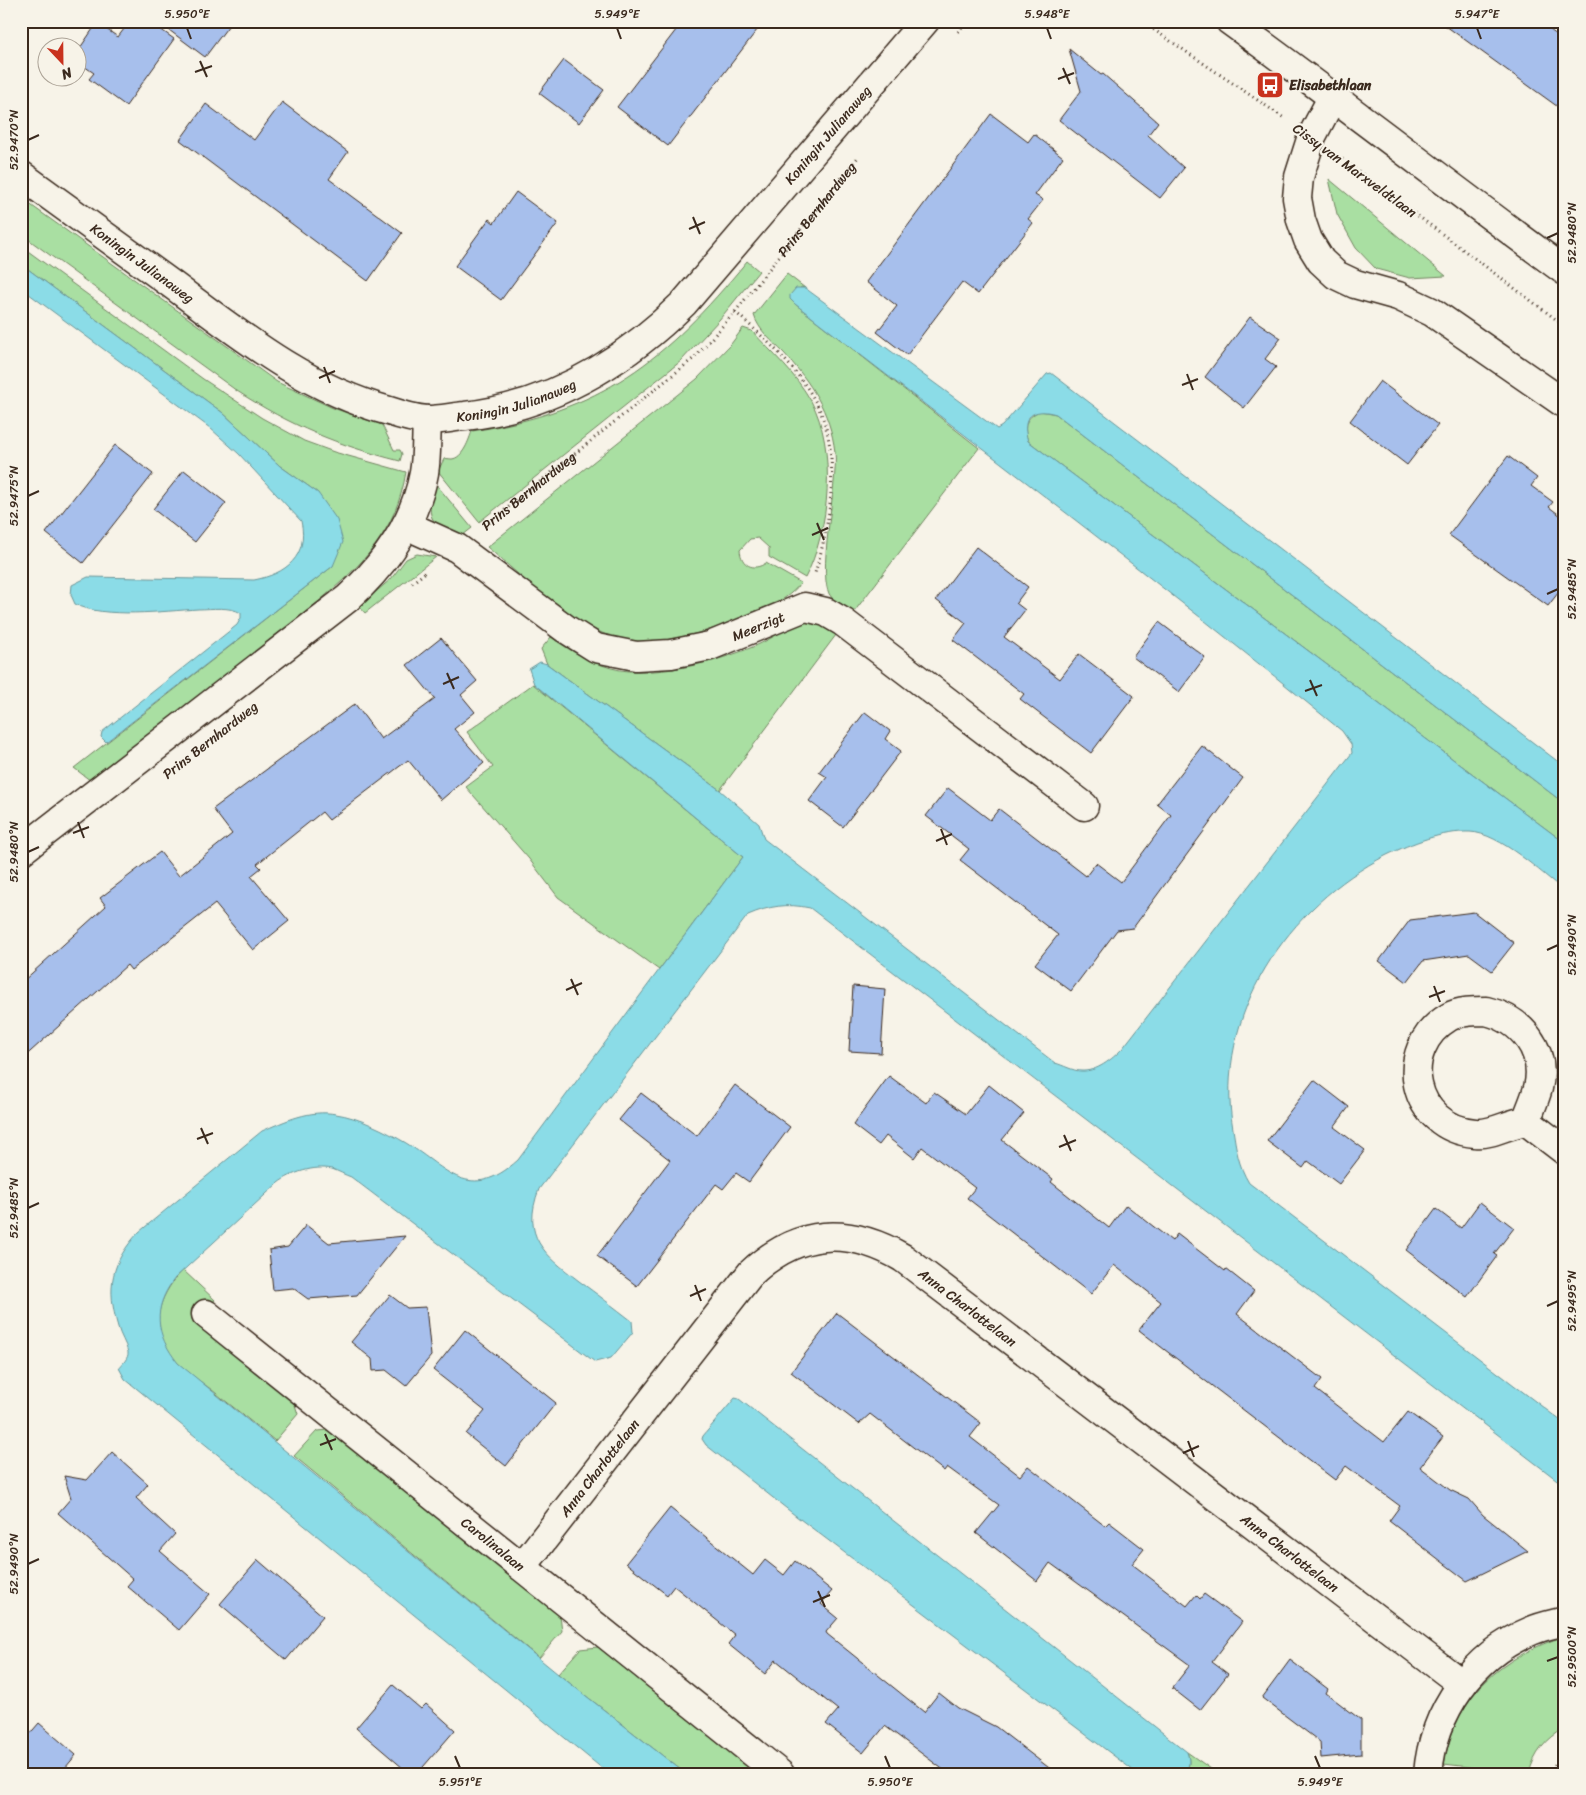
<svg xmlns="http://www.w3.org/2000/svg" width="1586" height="1795" viewBox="0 0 1586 1795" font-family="Sriracha,sans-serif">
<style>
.green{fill:#a9dfa2;stroke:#728460}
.water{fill:#8bdce7;stroke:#6b9597}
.building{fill:#a7bfec;stroke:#3b2a1e}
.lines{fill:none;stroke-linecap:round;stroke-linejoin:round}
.minor-casing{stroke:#3b2a1e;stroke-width:31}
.path{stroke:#3b2a1e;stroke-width:3;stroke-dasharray:1 4;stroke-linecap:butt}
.minor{stroke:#f7f3e8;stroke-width:28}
.ticks{fill:none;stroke:#3b2a1e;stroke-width:2}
.labels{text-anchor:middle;stroke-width:4.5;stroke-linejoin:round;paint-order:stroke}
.poi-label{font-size:14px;font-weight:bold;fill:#3b2a1e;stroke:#f7f3e8;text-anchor:start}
.street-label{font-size:14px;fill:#3b2a1e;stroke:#f7f3e8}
.neatline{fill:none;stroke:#3b2a1e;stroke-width:2}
.ticks-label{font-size:12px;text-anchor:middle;fill:#3b2a1e}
</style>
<rect width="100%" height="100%" fill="#f7f3e8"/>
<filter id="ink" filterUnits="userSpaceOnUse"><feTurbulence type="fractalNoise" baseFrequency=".02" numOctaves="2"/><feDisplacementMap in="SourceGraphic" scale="10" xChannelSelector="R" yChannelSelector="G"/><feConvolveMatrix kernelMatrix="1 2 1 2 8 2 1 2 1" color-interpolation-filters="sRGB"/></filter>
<g filter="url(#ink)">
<path class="green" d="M 1329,179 L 1446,276 L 1410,278 L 1376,269 L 1356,248 L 1337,214 Z
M 21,198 L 277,382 L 333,408 L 382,425 L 394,450 L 400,450 L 402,454 L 400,461 C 337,445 291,426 237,391 L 21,234 Z
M 21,246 L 203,379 L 262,418 L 304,441 L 334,452 L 406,472 C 396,532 363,564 318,602 L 91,781 L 74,768 L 333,566 L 318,493 L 280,466 L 223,413 L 21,264 Z
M 747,261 L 759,271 L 719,320 L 681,361 L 479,522 L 438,471 L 444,459 C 447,458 449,459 452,459 C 463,458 469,440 472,431 C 602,411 665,361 747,261 Z
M 787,274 L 805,288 L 801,287 L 795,304 L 979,448 L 854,612 C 848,607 838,603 832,598 C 814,581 839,482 835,452 C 830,411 811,383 784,353 C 773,342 758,330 754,315 Z
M 743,328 L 752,331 C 772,353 796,374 811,401 C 837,448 830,531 805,578 L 769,557 L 769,548 L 758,538 L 750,539 L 740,550 C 741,565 753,572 766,563 L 801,583 C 783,605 751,616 725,625 C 695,635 663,643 632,641 C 582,637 524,578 487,547 L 697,379 L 731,344 Z
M 1040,411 L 1056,414 L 1565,804 L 1565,843 L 1028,441 C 1023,427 1025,417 1040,411 Z
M 435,483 L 472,528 L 463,535 C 427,524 426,518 435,483 Z
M 417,554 L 436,557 L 365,613 L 359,606 L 391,579 L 406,559 Z
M 803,622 L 815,622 L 836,635 L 720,790 L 547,664 L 541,649 L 551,637 C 572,652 594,665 620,670 C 662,676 717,662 755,646 C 772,639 786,627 803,622 Z
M 533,684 L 743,857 L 659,970 L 558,897 L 529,859 L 466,787 L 493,767 L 467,732 Z
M 183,1270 L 215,1300 L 196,1323 L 294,1402 L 298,1414 L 275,1441 C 254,1424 233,1407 212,1390 C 200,1381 186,1372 176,1361 C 148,1330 156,1298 183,1270 Z
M 330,1430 L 560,1615 L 562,1631 L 539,1658 L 294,1456 L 317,1431 Z
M 1565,1636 L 1565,1728 C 1546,1739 1534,1753 1529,1774 L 1444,1764 C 1455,1696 1502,1656 1565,1636 Z
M 598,1647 L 756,1774 L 686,1774 L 558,1674 L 580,1649 Z
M 1187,1752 L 1218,1774 L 1184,1774 C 1190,1766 1190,1761 1187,1752 Z"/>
<path class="water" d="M 21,264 L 223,413 L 280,466 L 318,493 L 337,520 L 343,542 L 333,566 L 106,742 L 101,737 L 102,732 L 237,625 L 241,618 L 241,613 C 230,606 211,609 198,609 C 165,611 103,619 75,604 L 71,595 L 72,585 L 88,577 L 254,580 C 286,574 309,556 301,521 L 239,454 L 210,428 L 21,288 Z
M 796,288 L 805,288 L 997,429 L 1002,426 L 1047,374 L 1051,373 L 1565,767 L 1565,804 L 1056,414 C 1033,407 1020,417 1028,441 L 1565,843 L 1565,891 C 1541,873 1500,833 1470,832 C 1442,831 1412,843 1387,855 C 1288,905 1213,1015 1233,1129 C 1236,1148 1238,1165 1249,1183 L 1565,1424 L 1565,1486 L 810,908 C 787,903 769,906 748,915 L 539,1189 C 521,1237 544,1254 579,1281 C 597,1294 614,1307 632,1321 L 633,1332 L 611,1358 L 595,1362 L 351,1177 C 345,1175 338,1171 332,1169 C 314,1165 291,1173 278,1183 L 175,1278 C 152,1308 155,1334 178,1363 L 558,1674 L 686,1774 L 609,1774 L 125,1379 L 119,1368 C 122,1364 129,1358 128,1352 C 126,1344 120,1335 118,1327 C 106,1287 111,1262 139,1232 L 262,1131 C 285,1121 310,1109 336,1114 C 358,1117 386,1131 406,1143 C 448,1169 469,1204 518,1160 L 743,857 L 534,684 L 529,669 L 540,662 L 547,664 L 720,790 L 759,824 L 764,839 L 1055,1063 C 1063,1065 1073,1071 1081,1071 C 1097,1072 1112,1059 1122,1049 L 1352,753 L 1351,744 L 1342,731 C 1163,584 977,446 795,304 L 790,299 L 790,295 Z
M 735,1398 L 739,1399 L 1187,1752 C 1190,1761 1190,1766 1184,1774 L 1138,1774 L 796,1516 L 706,1445 L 702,1439 L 703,1436 Z"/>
<path class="building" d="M 130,21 L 149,21 L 174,39 L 126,106 L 89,79 L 94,73 L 78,62 L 78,51 L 97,23 L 118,37 Z
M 157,21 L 232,21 L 205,57 Z
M 683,21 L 764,21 L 668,146 L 617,107 Z
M 1439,21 L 1538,21 L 1565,41 L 1565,112 Z
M 1069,49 L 1101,75 L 1103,74 L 1158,122 L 1148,135 L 1184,168 L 1160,198 L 1059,120 L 1081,91 Z
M 564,60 L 604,90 L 579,123 L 539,93 Z
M 282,102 L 348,152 L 329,179 L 402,233 L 368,281 L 180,140 L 206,104 L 254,140 Z
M 991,114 L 1028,142 L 1034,134 L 1063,157 L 1035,195 L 1043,200 L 1028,219 L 1033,223 L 978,294 L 962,282 L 907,355 L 877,332 L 897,306 L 866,282 Z
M 516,192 L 558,223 L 501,300 L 455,266 L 489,219 L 494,223 Z
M 1250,317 L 1281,338 L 1265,359 L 1276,367 L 1244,408 L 1205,377 Z
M 1380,381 L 1438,425 L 1407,465 L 1350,421 Z
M 115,445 L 153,474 L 83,563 L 46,533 Z
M 1508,456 L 1537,478 L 1531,486 L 1553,502 L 1549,507 L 1565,519 L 1565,584 L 1548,606 L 1449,535 Z
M 184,470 L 226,503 L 195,542 L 153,509 Z
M 976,547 L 1028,587 L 1016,603 L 1025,610 L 1004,637 L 1060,679 L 1079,654 L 1134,696 L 1091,753 L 1020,699 L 1024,694 L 953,640 L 966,623 L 936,600 Z
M 1159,622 L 1205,657 L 1179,692 L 1133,657 Z
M 441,638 L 477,681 L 461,695 L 475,712 L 454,729 L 484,763 L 441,800 L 408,760 L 329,820 L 322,812 L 257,864 L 261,868 L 251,876 L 289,921 L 253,950 L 215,904 L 131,970 L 127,965 L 21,1060 L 21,983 L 106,906 L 100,898 L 160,852 L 179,876 L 232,834 L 213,809 L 355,704 L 381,739 L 435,699 L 407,665 Z
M 865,712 L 890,731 L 885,739 L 901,751 L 843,827 L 809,801 L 827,777 L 819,772 Z
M 1202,746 L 1243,778 L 1133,928 L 1117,930 L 1071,991 L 1035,964 L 1058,935 L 960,860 L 969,849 L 926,816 L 948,788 L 990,820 L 999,809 L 1086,876 L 1096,863 L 1121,882 L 1171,815 L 1157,804 Z
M 1474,912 L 1514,943 L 1492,971 L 1469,954 L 1423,961 L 1407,982 L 1379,961 L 1410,920 Z
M 853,986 L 885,989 L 881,1053 L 849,1051 Z
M 889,1076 L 926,1103 L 934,1092 L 966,1114 L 989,1085 L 1024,1113 L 1002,1140 L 1053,1179 L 1051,1182 L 1109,1228 L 1126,1205 L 1172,1241 L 1177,1234 L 1225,1271 L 1226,1269 L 1254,1291 L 1237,1314 L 1322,1379 L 1315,1389 L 1384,1442 L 1408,1412 L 1443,1437 L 1420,1467 L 1450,1490 L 1469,1499 L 1483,1515 L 1528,1551 L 1467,1581 L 1389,1521 L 1400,1506 L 1346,1466 L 1335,1480 L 1139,1330 L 1161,1302 L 1114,1265 L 1091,1294 L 967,1198 L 975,1188 L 922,1147 L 914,1158 L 886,1136 L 879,1145 L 853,1125 Z
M 1314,1080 L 1349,1107 L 1334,1127 L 1365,1150 L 1339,1184 L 1308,1161 L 1303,1168 L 1267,1141 Z
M 735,1085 L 790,1127 L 749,1182 L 736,1173 L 723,1189 L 716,1184 L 637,1286 L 597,1256 L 670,1160 L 619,1120 L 641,1093 L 697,1136 Z
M 1480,1202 L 1514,1228 L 1494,1254 L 1497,1256 L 1467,1297 L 1406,1250 L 1436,1209 L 1461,1228 Z
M 306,1225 L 329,1243 L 405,1236 L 357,1295 L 308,1299 L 293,1288 L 273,1290 L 269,1250 L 288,1247 Z
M 390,1295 L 407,1308 L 426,1307 L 431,1356 L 406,1386 L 386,1370 L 373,1371 L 372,1359 L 351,1342 Z
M 837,1313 L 981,1423 L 970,1437 L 1020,1476 L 1028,1466 L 1105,1526 L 1109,1522 L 1144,1549 L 1132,1564 L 1187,1606 L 1196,1595 L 1200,1599 L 1204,1594 L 1242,1622 L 1212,1662 L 1228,1674 L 1200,1710 L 1172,1688 L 1190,1665 L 1050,1563 L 1037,1581 L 976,1533 L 999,1505 L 947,1467 L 944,1471 L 870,1414 L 859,1424 L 791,1372 Z
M 465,1330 L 556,1403 L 506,1466 L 466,1434 L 485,1411 L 433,1370 Z
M 112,1452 L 148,1484 L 136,1498 L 175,1534 L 160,1551 L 210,1594 L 179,1630 L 127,1586 L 133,1579 L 58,1513 L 71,1498 L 64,1476 L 87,1480 Z
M 670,1508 L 753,1575 L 765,1560 L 784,1575 L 795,1561 L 832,1591 L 821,1604 L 838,1618 L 826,1632 L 827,1634 L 924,1712 L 939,1693 L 958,1708 L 996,1727 L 1057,1774 L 949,1774 L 885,1726 L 863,1753 L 826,1724 L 838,1710 L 776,1660 L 765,1674 L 728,1644 L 735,1635 L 674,1586 L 667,1595 L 626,1563 Z
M 258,1560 L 323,1616 L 286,1660 L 220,1604 Z
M 1290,1660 L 1328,1689 L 1326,1693 L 1361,1720 L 1361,1754 L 1321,1758 L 1320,1742 L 1262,1698 Z
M 393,1685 L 421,1709 L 426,1704 L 455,1730 L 417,1774 L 410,1774 L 356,1728 Z
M 39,1723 L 76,1755 L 60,1774 L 21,1774 L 21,1744 Z"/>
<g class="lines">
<g class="minor-casing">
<g id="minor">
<path d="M 1230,21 C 1343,103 1452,188 1565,271"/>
<path d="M 1333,96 L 1312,136 L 1299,177 L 1297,198 L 1301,220 L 1308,240 L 1321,261 L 1336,275 L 1355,284 L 1398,296 L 1432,312 L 1565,404"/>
<path id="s2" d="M 21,175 C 72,212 123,249 174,286 C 241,336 307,389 389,411 C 401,415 415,419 427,420 C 439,420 453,417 465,416 C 551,406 623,363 684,303 L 925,21"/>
<path id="s3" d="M 406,525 L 457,548 L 566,629 L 596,648 L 636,656 L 671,654 L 710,646 L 805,607 L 826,612 L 843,622 L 1084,806"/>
<path d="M 21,851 L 348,598 C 384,565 415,523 424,473 C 427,455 426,437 427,420"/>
<path d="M 1486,1011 C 1521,1019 1547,1050 1538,1088 C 1535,1099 1530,1110 1526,1121 C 1509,1123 1492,1135 1475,1133 C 1412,1128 1395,1049 1449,1017 C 1460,1011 1474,1011 1486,1011 Z"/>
<path d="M 1526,1121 L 1565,1151"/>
<path id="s4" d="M 206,1314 L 780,1774"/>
<path id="s5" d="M 522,1567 L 751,1273 C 798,1229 848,1226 903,1258 L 1462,1684"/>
<path d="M 1428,1774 C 1433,1711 1473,1655 1531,1631 C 1542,1626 1554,1624 1565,1621"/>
</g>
</g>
<g class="path">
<path d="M 1141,21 L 1284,118"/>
<path d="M 958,32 L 967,21"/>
<path d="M 1342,159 L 1565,326"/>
<path d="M 735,312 C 764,337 795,366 814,399 C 843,448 831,521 815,573"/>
<path id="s1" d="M 485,526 L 694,358 L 735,312 L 859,156"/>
<path d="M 412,583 L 427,571"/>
<path d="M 1550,1774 L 1560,1755 L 1565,1751"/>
</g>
<use href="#minor" class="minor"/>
</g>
</g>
<path class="ticks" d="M 187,28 L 191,39M 617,28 L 621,39M 1047,28 L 1051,39M 1477,28 L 1481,39M 200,61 L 207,77M 1063,68 L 1070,84M 195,72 L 212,66M 1058,79 L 1074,73M 28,140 L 39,135M 693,217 L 700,234M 689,229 L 705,222M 1547,238 L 1558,233M 324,367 L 330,383M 1187,374 L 1193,390M 319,378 L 335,371M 1182,385 L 1198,379M 28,496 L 39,491M 817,523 L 824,540M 812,535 L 828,528M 1547,594 L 1558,589M 447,673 L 454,689M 1310,680 L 1317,696M 443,684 L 459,677M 1305,691 L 1322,685M 78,822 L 84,838M 941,829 L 947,845M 73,833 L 89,827M 936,841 L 952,834M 28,852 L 39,847M 1547,950 L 1558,945M 571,979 L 578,995M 1434,986 L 1440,1002M 566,990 L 582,983M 1429,997 L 1445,991M 201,1128 L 208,1144M 1064,1135 L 1071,1151M 197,1139 L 213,1133M 1059,1147 L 1076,1140M 28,1208 L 39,1203M 695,1285 L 701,1301M 690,1296 L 706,1289M 1547,1306 L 1558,1301M 325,1434 L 332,1450M 1188,1441 L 1194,1457M 320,1445 L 336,1439M 1183,1453 L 1199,1446M 28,1564 L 39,1559M 818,1591 L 825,1607M 813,1602 L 830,1595M 1547,1661 L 1558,1657M 455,1756 L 460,1768M 885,1756 L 890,1768M 1315,1756 L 1320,1768"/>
<defs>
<g id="bus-square" transform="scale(1.4375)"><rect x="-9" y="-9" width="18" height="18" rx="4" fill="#c8321e" stroke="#f7f3e8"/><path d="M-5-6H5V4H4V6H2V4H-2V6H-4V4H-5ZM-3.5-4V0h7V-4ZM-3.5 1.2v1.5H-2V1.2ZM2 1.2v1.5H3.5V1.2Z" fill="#fff"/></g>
</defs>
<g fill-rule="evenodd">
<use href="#bus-square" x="1270" y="85"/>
</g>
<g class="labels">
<g class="poi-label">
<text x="1289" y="90">Elisabethlaan</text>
</g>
<g class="street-label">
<text dy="5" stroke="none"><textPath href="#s2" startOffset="989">Koningin Julianaweg</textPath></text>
<text transform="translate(1355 170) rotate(36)" y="5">Cissy van Marxveldtlaan</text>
<text dy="5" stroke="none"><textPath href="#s1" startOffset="461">Prins Bernhardweg</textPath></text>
<text dy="5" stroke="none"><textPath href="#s2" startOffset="150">Koningin Julianaweg</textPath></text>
<text dy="5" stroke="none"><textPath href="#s2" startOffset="570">Koningin Julianaweg</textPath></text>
<text dy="5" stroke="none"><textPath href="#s1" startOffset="56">Prins Bernhardweg</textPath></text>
<text dy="5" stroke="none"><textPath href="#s3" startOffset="395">Meerzigt</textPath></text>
<text transform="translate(210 740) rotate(-38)" y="5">Prins Bernhardweg</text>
<text dy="5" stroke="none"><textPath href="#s5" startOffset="620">Anna Charlottelaan</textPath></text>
<text dy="5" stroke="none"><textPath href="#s5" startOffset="126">Anna Charlottelaan</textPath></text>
<text dy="5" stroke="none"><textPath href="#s4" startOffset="368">Carolinalaan</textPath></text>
<text dy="5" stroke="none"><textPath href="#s5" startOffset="1025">Anna Charlottelaan</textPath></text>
</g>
</g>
<rect width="1586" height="1795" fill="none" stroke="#f7f3e8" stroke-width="55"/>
<g transform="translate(62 62) rotate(158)"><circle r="24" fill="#f7f3e8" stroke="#aca397"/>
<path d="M0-4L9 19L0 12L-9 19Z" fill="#c8321e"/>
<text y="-8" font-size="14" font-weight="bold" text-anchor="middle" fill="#3b2a1e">N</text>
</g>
<rect x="28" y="28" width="1530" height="1740" class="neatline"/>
<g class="ticks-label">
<text x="187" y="18">5.950°E</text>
<text x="617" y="18">5.949°E</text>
<text x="1047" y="18">5.948°E</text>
<text x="1477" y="18">5.947°E</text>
<text transform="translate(14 140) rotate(-90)" y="4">52.9470°N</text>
<text transform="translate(1572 233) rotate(-90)" y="4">52.9480°N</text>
<text transform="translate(14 496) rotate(-90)" y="4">52.9475°N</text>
<text transform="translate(1572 589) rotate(-90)" y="4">52.9485°N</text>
<text transform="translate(14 852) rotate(-90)" y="4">52.9480°N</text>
<text transform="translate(1572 945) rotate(-90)" y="4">52.9490°N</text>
<text transform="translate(14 1208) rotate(-90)" y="4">52.9485°N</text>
<text transform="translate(1572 1301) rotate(-90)" y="4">52.9495°N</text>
<text transform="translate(14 1564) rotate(-90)" y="4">52.9490°N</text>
<text transform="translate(1572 1657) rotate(-90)" y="4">52.9500°N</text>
<text x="460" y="1786">5.951°E</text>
<text x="890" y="1786">5.950°E</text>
<text x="1320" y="1786">5.949°E</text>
</g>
</svg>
